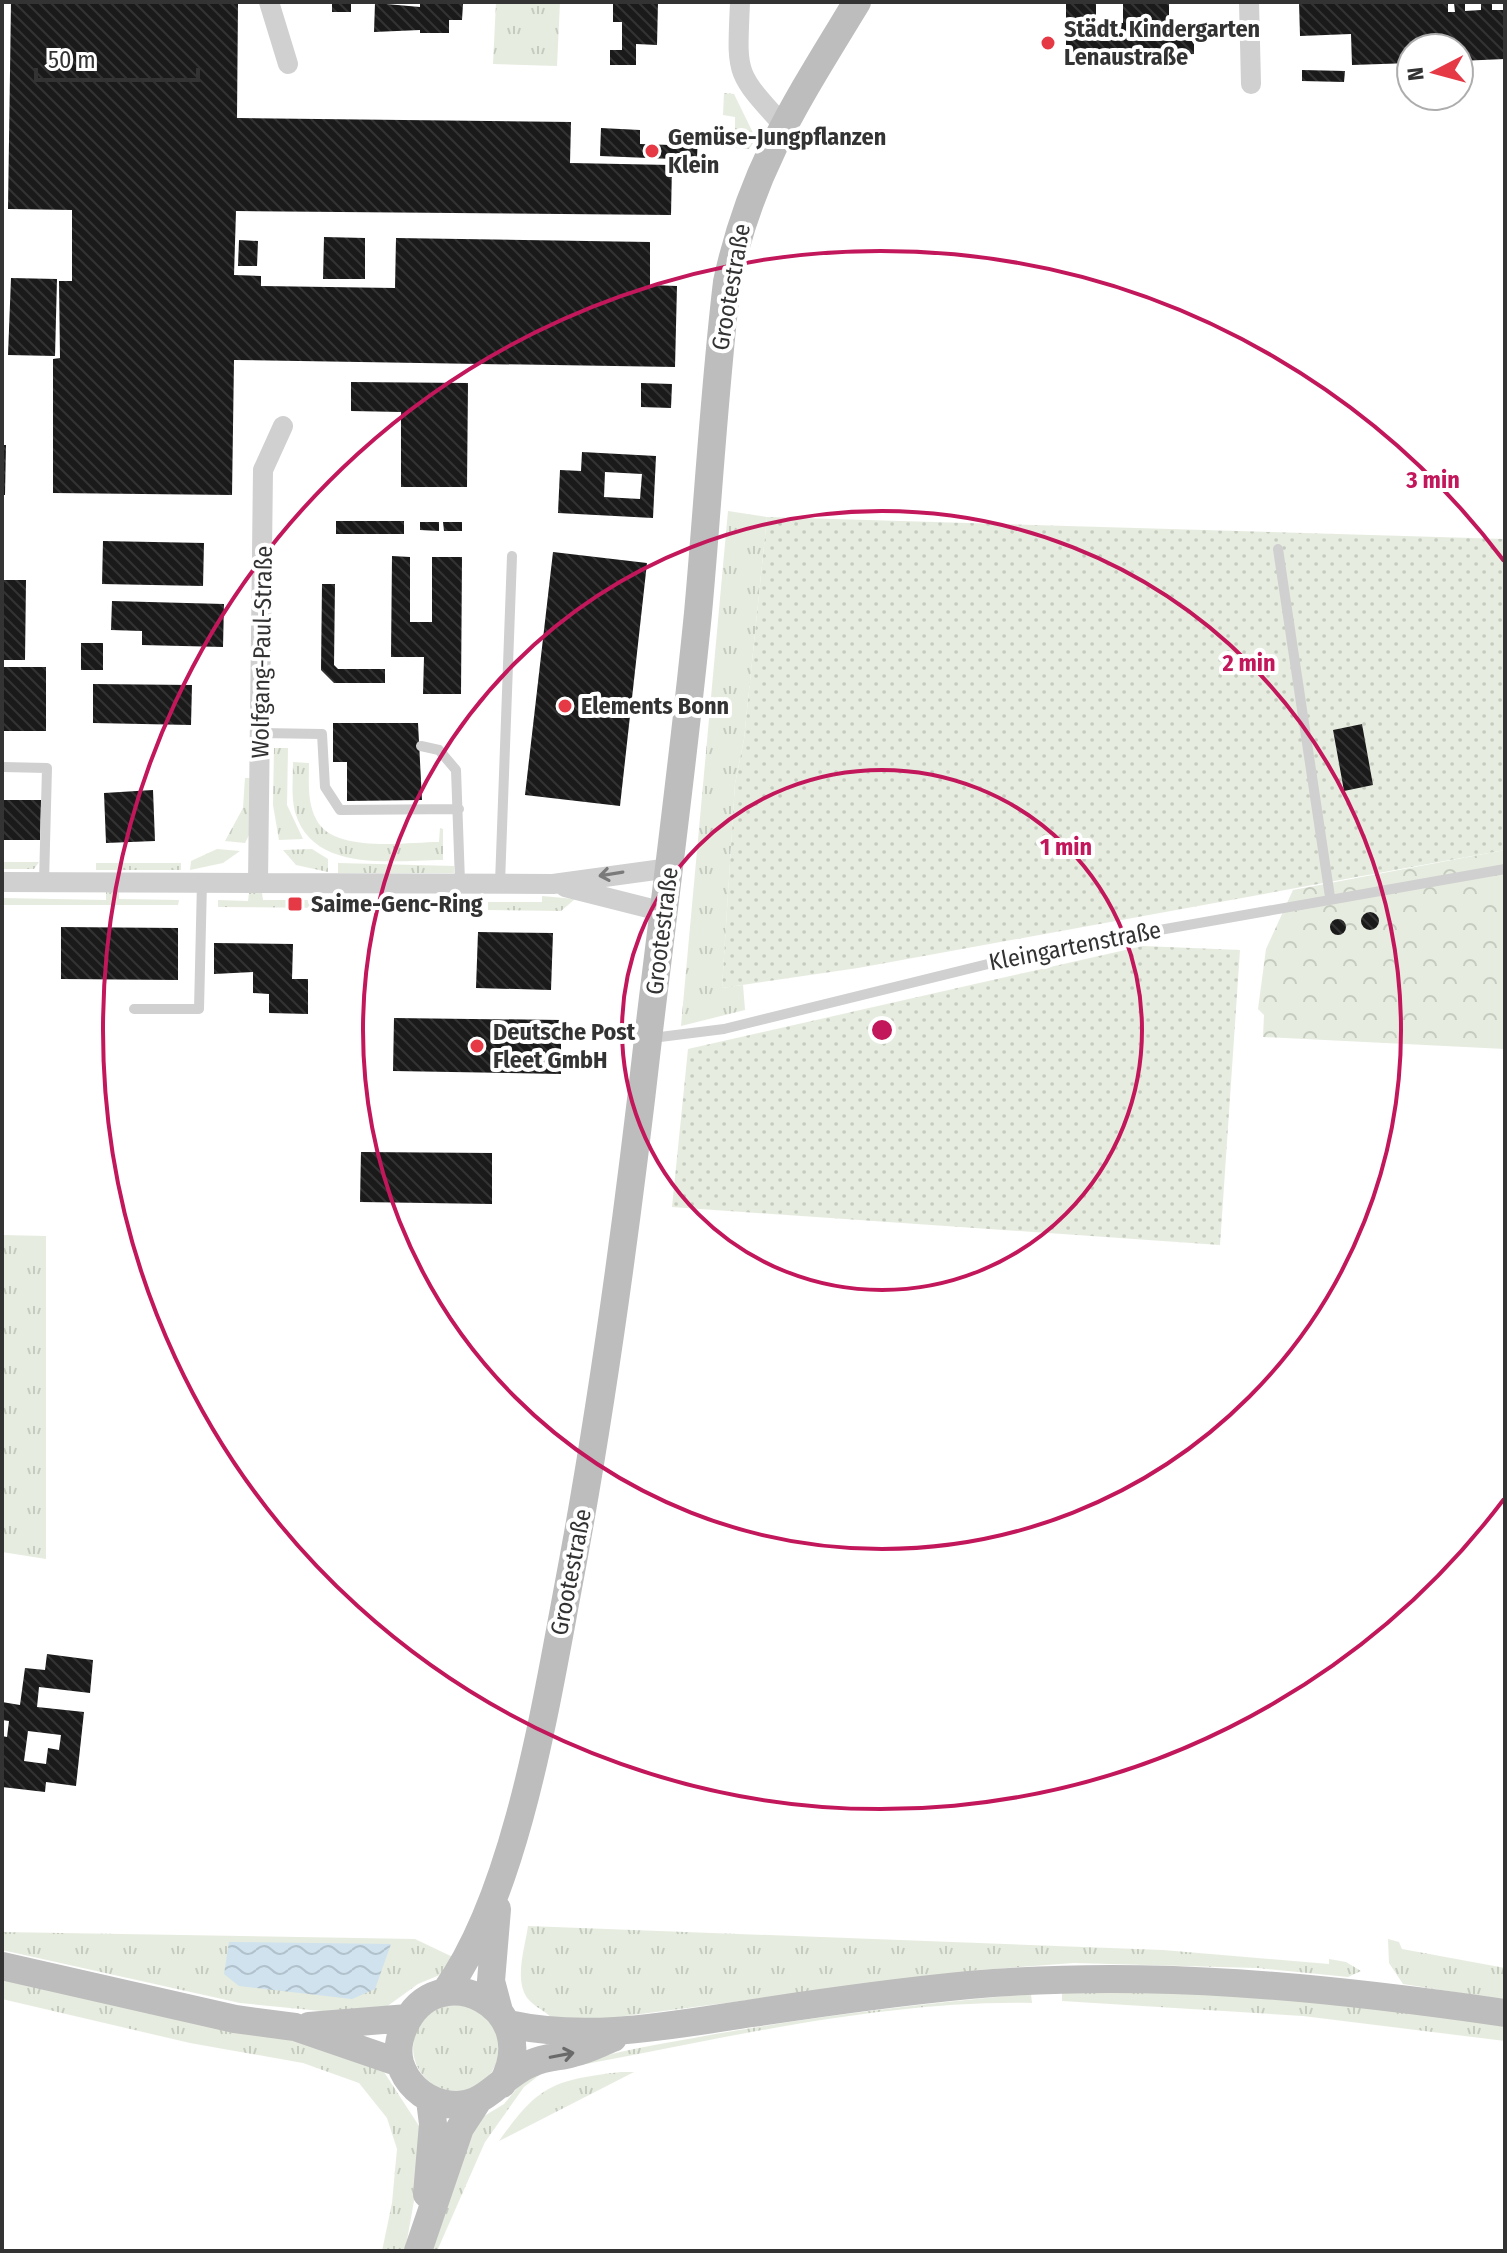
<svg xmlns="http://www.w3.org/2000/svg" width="1507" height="2253" viewBox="0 0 1507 2253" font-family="'Fira Sans Condensed',sans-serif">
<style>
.grass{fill:url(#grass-tufts)}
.park{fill:url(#park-crowns)}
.garden{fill:url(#garden-dots)}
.water{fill:url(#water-waves)}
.building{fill:url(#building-back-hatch);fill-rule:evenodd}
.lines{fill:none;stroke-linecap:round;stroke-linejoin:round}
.lane{stroke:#d0d0d0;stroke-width:10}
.street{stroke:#d0d0d0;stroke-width:20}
.secondary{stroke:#bdbdbd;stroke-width:28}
.oneway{stroke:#7a7a7a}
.oneway2{stroke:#6a6a6a}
.ring{fill:none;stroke:#c2185b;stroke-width:4}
.poi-dot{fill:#e63946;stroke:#fff;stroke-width:3}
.labels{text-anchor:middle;stroke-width:8;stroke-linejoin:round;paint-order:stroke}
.poi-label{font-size:24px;font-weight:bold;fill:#333;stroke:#fff;text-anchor:start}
.street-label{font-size:24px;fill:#333;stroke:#fff}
.centre{fill:#c2185b;stroke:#fff;stroke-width:4}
.ring-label{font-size:24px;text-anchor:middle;font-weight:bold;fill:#c2185b;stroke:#fff;stroke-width:8;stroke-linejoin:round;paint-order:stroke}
</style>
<defs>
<pattern id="grass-tufts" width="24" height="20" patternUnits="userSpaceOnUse" patternTransform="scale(2)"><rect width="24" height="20" fill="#e6ecdf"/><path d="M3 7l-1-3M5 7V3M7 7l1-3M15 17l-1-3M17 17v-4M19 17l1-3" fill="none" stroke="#c6cbc0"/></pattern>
<pattern id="park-crowns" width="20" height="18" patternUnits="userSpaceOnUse" patternTransform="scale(2)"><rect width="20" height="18" fill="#e6ecdf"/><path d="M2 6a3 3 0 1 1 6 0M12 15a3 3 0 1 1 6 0" fill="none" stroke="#c6cbc0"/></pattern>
<pattern id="garden-dots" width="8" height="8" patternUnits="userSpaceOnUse" patternTransform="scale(2)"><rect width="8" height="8" fill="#e6ecdf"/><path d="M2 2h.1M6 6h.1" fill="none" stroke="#c6cbc0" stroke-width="1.8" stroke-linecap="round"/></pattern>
<pattern id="water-waves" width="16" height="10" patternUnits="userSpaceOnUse" patternTransform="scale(2)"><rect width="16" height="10" fill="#cfe2ee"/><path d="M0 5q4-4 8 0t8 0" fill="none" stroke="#b2c2cd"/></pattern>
<pattern id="building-back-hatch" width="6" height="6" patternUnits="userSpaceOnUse" patternTransform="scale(2)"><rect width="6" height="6" fill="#1a1a1a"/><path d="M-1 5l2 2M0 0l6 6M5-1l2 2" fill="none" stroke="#333"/></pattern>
</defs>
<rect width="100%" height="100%" fill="#fff"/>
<path class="grass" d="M 496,2 L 560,2 L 557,66 L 493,64 Z
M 724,93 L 734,94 L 756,139 L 749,149 L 735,148 L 735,117 L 723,115 Z
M 728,511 L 767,517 L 744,739 L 735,784 L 722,988 L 743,985 L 745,1010 L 681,1026 Z
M 274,748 L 288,748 L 287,805 L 303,839 L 279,840 L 273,805 Z
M 293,762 L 309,763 C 309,781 307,802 316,819 C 333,854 406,842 439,842 L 440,828 L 443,829 L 443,860 C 394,860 313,874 295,812 C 291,796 293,779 293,762 Z
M 245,778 L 252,778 L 250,833 L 245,843 L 225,841 L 243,808 Z
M 217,849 L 240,851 L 223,863 L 190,870 L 191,861 Z
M 312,849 L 328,859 L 328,872 L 296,865 L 283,850 Z
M 2,862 L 39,862 L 34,869 L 2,869 Z
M 96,863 L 181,863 L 181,870 L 96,870 Z
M 338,863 L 454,866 L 454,873 L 338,873 Z
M 106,892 L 119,892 L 119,899 L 179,900 L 178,905 L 2,905 L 2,898 L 106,900 Z
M 249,893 L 262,893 L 263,900 L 328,900 L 328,908 L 218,907 L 218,900 L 248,901 Z
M 542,896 L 575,899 L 561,911 L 488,910 L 488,902 L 542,902 Z
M 340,902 L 427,902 L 427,909 L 340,908 Z
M 2,1235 L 46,1236 L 46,1559 L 2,1552 Z
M 528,1926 L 1163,1950 L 1329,1964 L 1329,1959 L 1346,1962 L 1361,1971 L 1348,1977 L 1258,1968 L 1074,1963 L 980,1970 L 556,2025 C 549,2011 538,2010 529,2000 C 513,1982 525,1948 528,1926 Z
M 2,1932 L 415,1939 L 457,1959 L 442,1974 L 418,1984 L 382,2010 L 352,2014 L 240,2003 L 2,1950 Z
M 1388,1939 L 1399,1942 L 1402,1949 L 1505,1968 L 1505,2000 L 1403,1984 L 1389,1963 Z
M 2,1980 L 353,2053 L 384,2072 L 419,2126 L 421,2162 L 405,2251 L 382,2251 L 392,2203 L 397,2149 L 387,2118 L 359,2083 L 303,2063 L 190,2043 L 2,1999 Z
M 1199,1992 L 1341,2004 L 1505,2025 L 1505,2041 L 1303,2016 L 1062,2001 L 1062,1993 Z
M 1031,1994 L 1032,2003 C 879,2000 711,2041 560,2069 C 610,2051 662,2044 715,2034 C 820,2016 925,2003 1031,1994 Z
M413 2048a43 43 0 1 1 86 0a43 43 0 1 1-86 0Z
M 621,2072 L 634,2072 L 499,2141 C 539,2085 553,2080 621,2072 Z
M 542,2073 L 524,2087 L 485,2142 L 437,2251 L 432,2251 L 461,2148 L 481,2118 L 504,2104 L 523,2081 Z"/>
<path class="park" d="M 1505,850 L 1505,1049 L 1263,1037 L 1264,1015 L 1258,1009 L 1266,949 L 1293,890 Z"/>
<path class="garden" d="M 767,517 L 1505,539 L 1505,850 L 858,968 L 722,988 L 735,784 L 744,739 Z
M 1143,946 L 1240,950 L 1220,1245 L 672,1207 L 688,1049 Z"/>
<path class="water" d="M 229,1942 L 391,1944 L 375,1989 L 352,1999 L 239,1986 L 224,1974 Z"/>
<path class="building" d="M 11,2 L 238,2 L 237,118 L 571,122 L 570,163 L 672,165 L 671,215 L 236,211 L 234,275 L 261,276 L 261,286 L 395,288 L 396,238 L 650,242 L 650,285 L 677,286 L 675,367 L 234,360 L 232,495 L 53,493 L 53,359 L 60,358 L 59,281 L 72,281 L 72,210 L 8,209 Z
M 332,2 L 351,2 L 351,12 L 332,12 Z
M 613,2 L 658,2 L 657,45 L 636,44 L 636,65 L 610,65 L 610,50 L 622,50 L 622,22 L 613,22 Z
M 1123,2 L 1169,2 L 1169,24 L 1194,24 L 1194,54 L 1122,58 L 1122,53 L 1095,52 L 1095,58 L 1066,58 L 1066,4 L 1096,4 L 1096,22 L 1123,23 Z
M 1299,2 L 1448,2 L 1448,12 L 1455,12 L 1454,3 L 1465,3 L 1465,11 L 1481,10 L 1481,3 L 1492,2 L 1492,10 L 1505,10 L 1505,59 L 1459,61 L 1459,48 L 1411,48 L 1411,63 L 1352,65 L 1351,34 L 1300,36 Z
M 375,3 L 420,7 L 420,3 L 463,4 L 462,20 L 449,20 L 449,33 L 420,33 L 420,30 L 374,32 Z
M 1302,70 L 1345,71 L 1344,82 L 1302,81 Z
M 601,128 L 640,130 L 640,144 L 671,145 L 671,131 L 698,131 L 697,160 L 600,156 Z
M 324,237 L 365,238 L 365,279 L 323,279 Z
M 239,240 L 258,241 L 257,266 L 238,266 Z
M 11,278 L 57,279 L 55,356 L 8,355 Z
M 351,382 L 468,383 L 467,487 L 401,487 L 401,412 L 351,411 Z
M 641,383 L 672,384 L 671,408 L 641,407 Z
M 2,445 L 6,445 L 5,495 L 2,495 Z
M 582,452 L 656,456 L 653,518 L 558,513 L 560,470 L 581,471 ZM 605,472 L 642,474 L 640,499 L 604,497 Z
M 336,521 L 404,521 L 404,534 L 336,534 Z
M 420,522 L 439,522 L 439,531 L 420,530 Z
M 443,522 L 462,522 L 462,531 L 444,531 Z
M 103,541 L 204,543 L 203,586 L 102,584 Z
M 553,552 L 647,563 L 620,806 L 525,795 Z
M 392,556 L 410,557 L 410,622 L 432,622 L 432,557 L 462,557 L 461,694 L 423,694 L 424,657 L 391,657 Z
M 2,580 L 26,580 L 25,660 L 2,660 Z
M 322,584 L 335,584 L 334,665 L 338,669 L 385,669 L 385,683 L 334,683 L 321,670 Z
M 112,601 L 224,604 L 223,647 L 142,645 L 142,631 L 111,630 Z
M 81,643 L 103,643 L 103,670 L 81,670 Z
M 2,667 L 46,667 L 46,731 L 2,731 Z
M 93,684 L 192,685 L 191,725 L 93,723 Z
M 333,723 L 418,723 L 422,800 L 347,801 L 347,762 L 333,762 Z
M 1362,724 L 1373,785 L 1344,791 L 1333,730 Z
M 153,790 L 155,841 L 106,843 L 104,793 Z
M 2,800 L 41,800 L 40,840 L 2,840 Z
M1361 921a9 9 0 1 1 18 0a9 9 0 1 1-18 0Z
M1330 927a8 8 0 1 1 16 0a8 8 0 1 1-16 0Z
M 61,927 L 178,928 L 178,980 L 61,979 Z
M 478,932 L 553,933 L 551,990 L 476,988 Z
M 214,943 L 293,944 L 292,979 L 308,979 L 308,1014 L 269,1013 L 269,994 L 253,993 L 253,972 L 214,974 Z
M 394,1018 L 561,1020 L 561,1074 L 393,1071 Z
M 361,1152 L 492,1153 L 492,1204 L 360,1202 Z
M 47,1654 L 93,1660 L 90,1693 L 39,1687 L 37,1707 L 84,1712 L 76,1786 L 46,1782 L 45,1792 L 2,1787 L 2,1736 L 7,1737 L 9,1721 L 2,1720 L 2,1702 L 20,1705 L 25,1668 L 45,1670 ZM 28,1731 L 61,1735 L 59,1750 L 48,1748 L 46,1764 L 24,1761 Z"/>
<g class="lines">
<path class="lane" d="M 1278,549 L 1330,897
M 261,733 L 322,734 L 325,787 L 340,810 L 459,809
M 421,746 L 439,750 L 456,770 L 460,882
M 2,767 L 47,768 L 44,882
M 500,883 L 512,556
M 134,1009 L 199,1009 L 202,882
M 652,1038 L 724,1029 L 1041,951 L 1505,869"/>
<path class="street" d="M 269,2 L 288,64
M 740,2 C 737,75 734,71 783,125
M 1249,2 L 1251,84
M 2,882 L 553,884 L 670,868
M 258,883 L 263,470 L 283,426
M 565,887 L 664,912"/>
<path class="secondary" d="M 497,1909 L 491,1981 L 499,2011
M 2,1966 L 235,2019 L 295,2027 L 400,2063
M 445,1992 C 515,1896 545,1710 567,1593 C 602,1409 627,1225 648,1039 C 665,897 684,755 698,613 C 708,503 714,392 727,282 C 751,169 798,99 857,2
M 508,2024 C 590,2042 671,2025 753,2013 C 825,2002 897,1992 969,1985 C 1150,1969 1326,1987 1505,2013
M 309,2026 L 408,2018
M 502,2084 C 546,2006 436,1953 404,2027 C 399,2038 397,2052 400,2063 C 406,2083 422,2098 442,2103 C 484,2114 498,2076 532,2063 C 545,2057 560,2057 573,2053 C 587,2050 600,2043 613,2038
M 427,2194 L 433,2124 L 430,2100
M 418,2251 L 460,2128 L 477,2102"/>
</g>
<defs><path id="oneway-shaft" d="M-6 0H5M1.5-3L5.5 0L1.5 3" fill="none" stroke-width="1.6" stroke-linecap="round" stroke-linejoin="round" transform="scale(2)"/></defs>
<use class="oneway" href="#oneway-shaft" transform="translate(611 874) rotate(171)"/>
<use class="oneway2" href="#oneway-shaft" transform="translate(562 2055) rotate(-11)"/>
<g class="ring">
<circle cx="882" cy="1030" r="260"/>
<circle cx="882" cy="1030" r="519"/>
<path d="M1504 1499A779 779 0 1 1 1504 561"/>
</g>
<g class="poi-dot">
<circle cx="1048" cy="43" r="8"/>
<circle cx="652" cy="151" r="8"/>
<circle cx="565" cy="706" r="8"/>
<rect x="287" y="896" width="16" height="16" rx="4"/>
<circle cx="477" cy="1046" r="8"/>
</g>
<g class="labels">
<g class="poi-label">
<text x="1064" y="37">Städt. Kindergarten<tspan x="1064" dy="28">Lenaustraße</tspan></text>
<text x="668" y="145">Gemüse-Jungpflanzen<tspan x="668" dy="28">Klein</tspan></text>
<text x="581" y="714">Elements Bonn</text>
<text x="311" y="912">Saime-Genc-Ring</text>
<text x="493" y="1040">Deutsche Post<tspan x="493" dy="28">Fleet GmbH</tspan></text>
</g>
<g class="street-label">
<text transform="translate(731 287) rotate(-80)" y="8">Grootestraße</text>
<text transform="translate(262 652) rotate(-89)" y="8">Wolfgang-Paul-Straße</text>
<text transform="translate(662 931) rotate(-83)" y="8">Grootestraße</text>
<text transform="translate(1075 946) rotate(-11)" y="8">Kleingartenstraße</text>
<text transform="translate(571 1572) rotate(-79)" y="8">Grootestraße</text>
</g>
</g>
<circle cx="882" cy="1030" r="12" class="centre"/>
<g class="ring-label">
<text x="1433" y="488">3 min</text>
<text x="1249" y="671">2 min</text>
<text x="1066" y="855">1 min</text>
</g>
<rect width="1507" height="2253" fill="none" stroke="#333333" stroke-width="8"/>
<g transform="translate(1435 72) rotate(264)"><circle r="38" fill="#ffffff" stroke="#adadad" stroke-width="2"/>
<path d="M0-6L14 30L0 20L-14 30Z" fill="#e63946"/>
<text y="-12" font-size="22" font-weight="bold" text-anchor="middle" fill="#333333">N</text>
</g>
<path d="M36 68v12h162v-12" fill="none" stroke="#333333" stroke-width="4"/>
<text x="48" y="68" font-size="24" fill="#333333" stroke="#ffffff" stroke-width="6" paint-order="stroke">50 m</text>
</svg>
